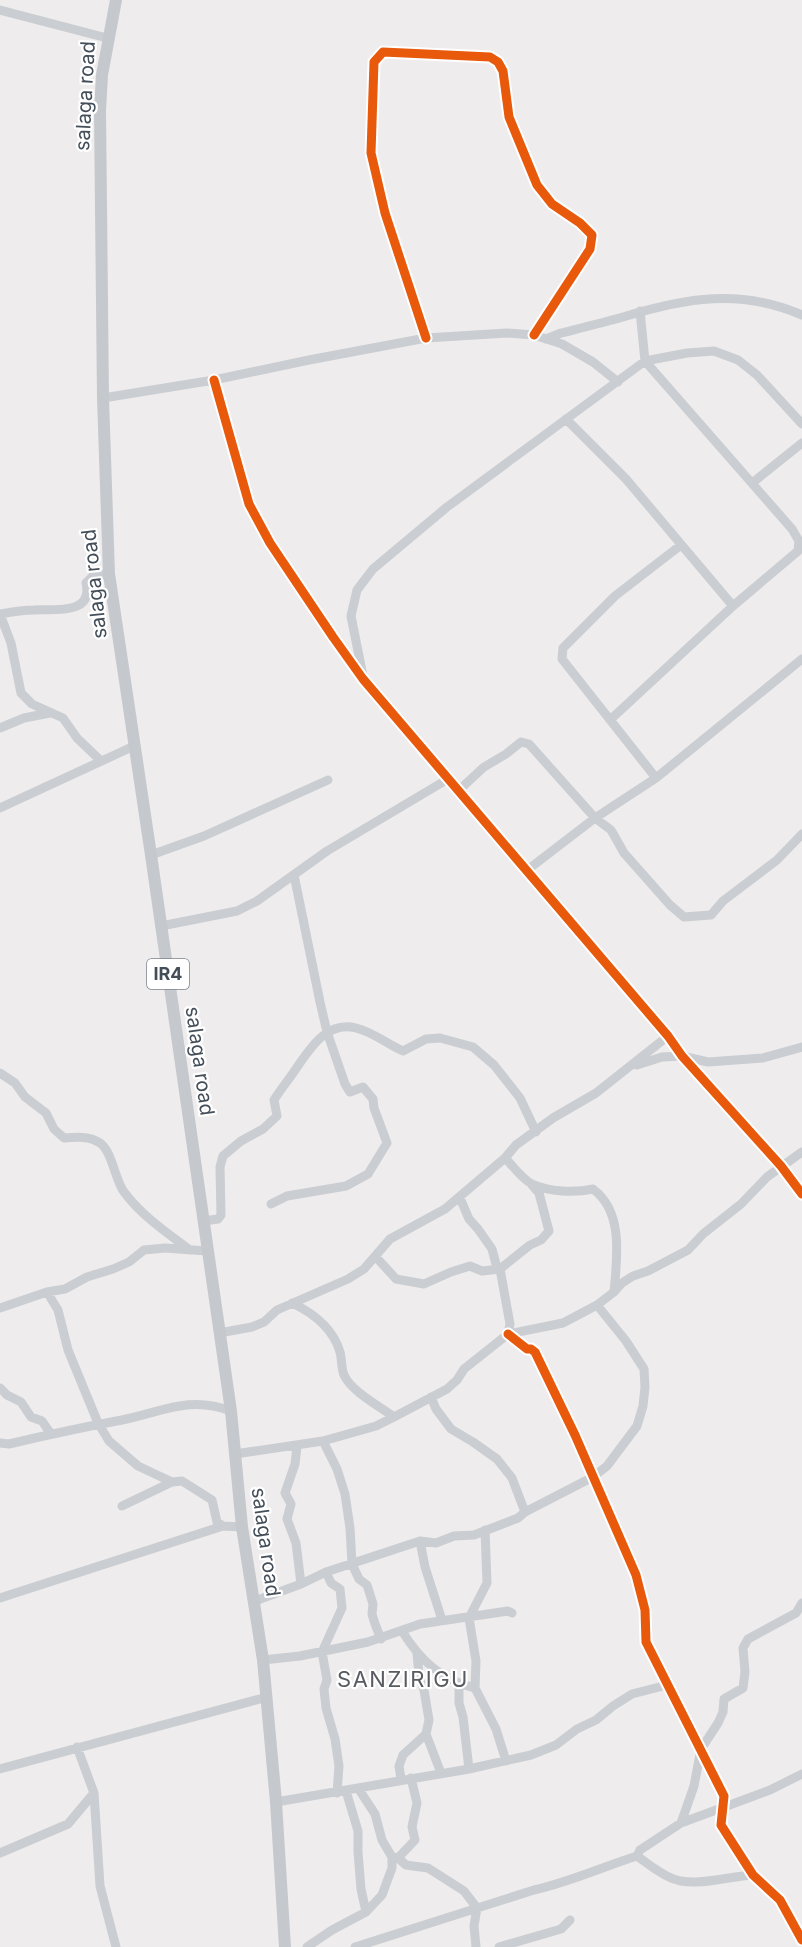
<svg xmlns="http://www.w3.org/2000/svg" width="802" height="1947" viewBox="0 0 802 1947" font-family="Inter,sans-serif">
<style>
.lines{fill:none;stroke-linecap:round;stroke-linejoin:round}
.minor{stroke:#cacdd1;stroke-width:9}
.major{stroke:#c5c8cd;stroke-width:12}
.cycleway-casing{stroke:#fff;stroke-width:13}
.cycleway{stroke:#e8590c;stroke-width:9}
.labels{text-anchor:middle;stroke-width:4.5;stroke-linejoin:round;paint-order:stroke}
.shield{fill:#fff;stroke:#7c838b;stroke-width:1.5}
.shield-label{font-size:18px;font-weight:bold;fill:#444e59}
.street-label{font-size:20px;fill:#444e59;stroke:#fff}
.quarter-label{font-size:22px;letter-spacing:1.5px;fill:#585c61;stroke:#fff}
</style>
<rect width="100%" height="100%" fill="#eeecec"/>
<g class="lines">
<path class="minor" d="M 0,10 L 107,38
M 426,338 L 385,213 L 371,153 L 374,62 L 383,52 L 490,57 L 498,62 L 503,71 L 509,117 L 537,185 L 552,204 L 580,223 L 592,235 L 590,249 L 534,335
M 546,339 L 561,333 C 581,328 602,323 623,317 C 685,298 740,288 802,315
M 214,380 L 249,504 L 270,543 L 333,637 L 363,679 L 668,1036 L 682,1056 L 781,1166 L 802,1194
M 103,398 L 214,380 L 309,360 L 426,338 L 507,333 L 534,335 L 562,344 L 593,362 L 618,382
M 566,419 L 626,479 L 733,606
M 752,483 L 802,443
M 0,614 L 11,643 L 21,693 L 32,704 L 63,718 L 77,738 L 101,761
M 0,614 C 11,612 22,610 34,610 C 54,609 94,615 86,583 L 93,576 L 109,574
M 363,676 L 351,616 L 357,590 L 373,569 L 447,507 L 645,361 L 687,353 L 714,351 L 738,360 L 757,375 L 802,424
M 610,720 L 733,606 L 798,551 L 799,541 L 792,529 L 645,361 L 640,311
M 0,728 L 24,718 L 50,713
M 656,778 L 562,659 L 563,648 L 615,596 L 681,545
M 458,791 L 484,767 L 506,754 L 521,742 L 529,744 L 595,818 L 611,830 L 624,853 L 670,905 L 684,917 L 711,915 L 723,901 L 777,860 L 802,834
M 0,808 L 134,746
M 151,855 L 204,836 L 328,780
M 526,871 L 595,818 L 656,778 L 802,659
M 161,926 L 237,911 L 257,901 L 327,851 L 448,779
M 637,1065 L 662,1057 L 682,1056 L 708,1062 L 763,1058 L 802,1047
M 0,1073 L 15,1083 L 25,1097 L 46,1113 L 54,1129 L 64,1138 C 76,1137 90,1136 100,1143 C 112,1151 115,1180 124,1192 C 142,1216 166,1232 190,1250
M 505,1158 C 513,1166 522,1179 532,1184 C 549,1192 575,1193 593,1189 C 624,1212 617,1258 614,1292
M 460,1198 L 469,1219 L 478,1229 L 492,1249 L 497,1268
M 271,1204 L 287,1196 L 346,1186 L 368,1174 L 387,1143 L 374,1108 L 373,1099 L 363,1087 L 350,1092 L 345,1084 L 327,1032 L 320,1002 L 294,875
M 203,1221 L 218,1219 L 221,1215 L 220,1167 L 223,1156 L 241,1141 L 263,1129 L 277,1116 L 274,1100 C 280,1090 287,1082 293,1073 C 308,1052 325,1020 356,1028 C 373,1032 387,1044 403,1051 L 426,1039 L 440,1038 L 473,1047 L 494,1065 L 520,1098 L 536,1132
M 375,1256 L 396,1279 L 424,1284 L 451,1272 L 470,1266 L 482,1271 L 500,1269
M 47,1292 L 58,1310 L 68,1350 L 98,1423 L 109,1441 L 138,1466 L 172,1482 L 182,1481 L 212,1500 L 217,1522 L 223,1526
M 292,1303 C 313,1313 333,1328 340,1352 C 342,1359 341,1368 344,1375 C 351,1391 379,1406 394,1417
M 0,1308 L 47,1292 L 65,1289 L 87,1277 L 113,1269 L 129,1262 L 144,1250 L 165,1248 L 207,1251
M 219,1333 L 252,1327 L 264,1322 L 277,1310 L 348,1279 L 364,1269 L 390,1239 L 445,1209 L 505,1158 L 516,1145 L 553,1118 L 596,1093 L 668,1036
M 508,1334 L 527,1349 L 531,1349 L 535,1352 L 575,1435 L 636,1575 L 645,1610 L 646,1642 L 724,1796 L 721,1825 L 753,1875 L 780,1900 L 802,1940
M 508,1334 L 510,1324 L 500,1269 L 530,1245 L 541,1240 L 549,1231 L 539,1193 L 532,1185
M 0,1388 L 7,1395 L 21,1402 L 31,1417 L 42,1421 L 51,1434
M 431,1397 L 436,1409 L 451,1429 L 473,1442 L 497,1459 L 512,1478 L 525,1512
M 323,1441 L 337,1469 L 345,1494 L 350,1528 L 352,1564 L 359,1579 L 367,1585 L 373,1604 L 372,1614 L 375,1624 L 381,1639
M 0,1443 L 9,1444 C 47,1435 84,1427 122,1420 C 162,1412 189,1395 231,1411
M 297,1446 L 295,1464 L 285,1493 L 291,1504 L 287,1519 L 296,1543 L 301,1584
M 235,1454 L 323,1441 L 376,1426 L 394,1417 L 447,1389 L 457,1380 L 464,1369 L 508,1334 L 563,1323 L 597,1305 L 614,1292 L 622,1283 L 633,1276 L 648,1271 L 688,1250 L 703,1234 L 741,1204 L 767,1177 L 802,1152
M 122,1506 L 172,1482
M 485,1530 L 487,1583 L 469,1618 L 476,1661 L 475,1688 L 496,1729 L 506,1761
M 420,1541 L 425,1567 L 442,1620
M 326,1572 L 331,1583 L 340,1589 L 342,1608 L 322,1652 L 327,1680 L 324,1689 L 326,1708 L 335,1739 L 339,1766 L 337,1793
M 0,1598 L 223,1526 L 242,1527
M 255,1601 L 301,1584 L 326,1572 L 420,1541 L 436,1543 L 454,1536 L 474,1535 L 518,1518 L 525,1512 L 593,1477 L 607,1466 L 637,1426 L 643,1406 L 645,1387 L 644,1369 L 626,1341 L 597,1305
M 402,1631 C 420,1660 441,1680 475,1688
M 263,1660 L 300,1656 L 368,1642 L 420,1624 L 508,1611 L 512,1613
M 459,1684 L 459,1703 L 463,1717 L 469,1769
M 426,1734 L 441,1773
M 77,1747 L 94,1793 L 100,1886 L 116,1947
M 0,1769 L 267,1697
M 401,1779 L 399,1766 L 403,1755 L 426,1734 L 429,1720 L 424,1690 L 419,1675 L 417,1653
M 346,1791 L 358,1831 L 358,1852 L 361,1889 L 366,1912
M 276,1802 L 469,1769 L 531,1755 L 556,1745 L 577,1729 L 596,1720 L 613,1706 L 632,1694 L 667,1685
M 681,1823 L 694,1786 L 701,1749 L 718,1723 L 723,1712 L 724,1699 L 743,1688 L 745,1672 L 743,1648 L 748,1639 L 796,1613 L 802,1603
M 0,1853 L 68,1824 L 94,1793
M 637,1856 C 647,1863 658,1872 669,1877 C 692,1889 728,1876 753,1875
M 392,1857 L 398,1858 L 406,1865 L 428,1868 L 464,1891 L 477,1908 L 474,1926 L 476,1947
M 398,1858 L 415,1840 L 412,1827 L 417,1803 L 411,1778
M 307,1947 L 332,1930 L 366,1912 L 382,1895 L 392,1868 L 392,1857 L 382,1840 L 375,1814 L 358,1788
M 355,1947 L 534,1890 C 570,1882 602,1867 637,1856 L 640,1850 L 681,1823 L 770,1790 L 802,1774
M 499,1947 L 561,1929 L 570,1920"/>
<path class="major" d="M 116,0 L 102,75 L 100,111 L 103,398 L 109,574 L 151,855 L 231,1411 L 242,1527 L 263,1660 L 276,1802 L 285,1947"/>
<g class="cycleway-casing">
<path id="cycleway" d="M 426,338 L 385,213 L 371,153 L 374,62 L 383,52 L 490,57 L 498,62 L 503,71 L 509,117 L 537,185 L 552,204 L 580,223 L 592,235 L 590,249 L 534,335
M 214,380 L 249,504 L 270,543 L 333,637 L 363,679 L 668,1036 L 682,1056 L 781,1166 L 802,1194
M 508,1334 L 527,1349 L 531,1349 L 535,1352 L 575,1435 L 636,1575 L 645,1610 L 646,1642 L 724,1796 L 721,1825 L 753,1875 L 780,1900 L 802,1940"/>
</g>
<use href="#cycleway" class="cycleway"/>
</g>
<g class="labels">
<rect class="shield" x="147" y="959" width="42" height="30" rx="4.5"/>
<g class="shield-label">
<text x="168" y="980">IR4</text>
</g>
<g class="street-label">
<text transform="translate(85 96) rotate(-87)" y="7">salaga road</text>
<text transform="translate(94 584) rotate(-96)" y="7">salaga road</text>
<text transform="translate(200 1061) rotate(82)" y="7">salaga road</text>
<text transform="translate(266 1542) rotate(82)" y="7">salaga road</text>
</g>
<g class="quarter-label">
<text x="403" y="1687">SANZIRIGU</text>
</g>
</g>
</svg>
